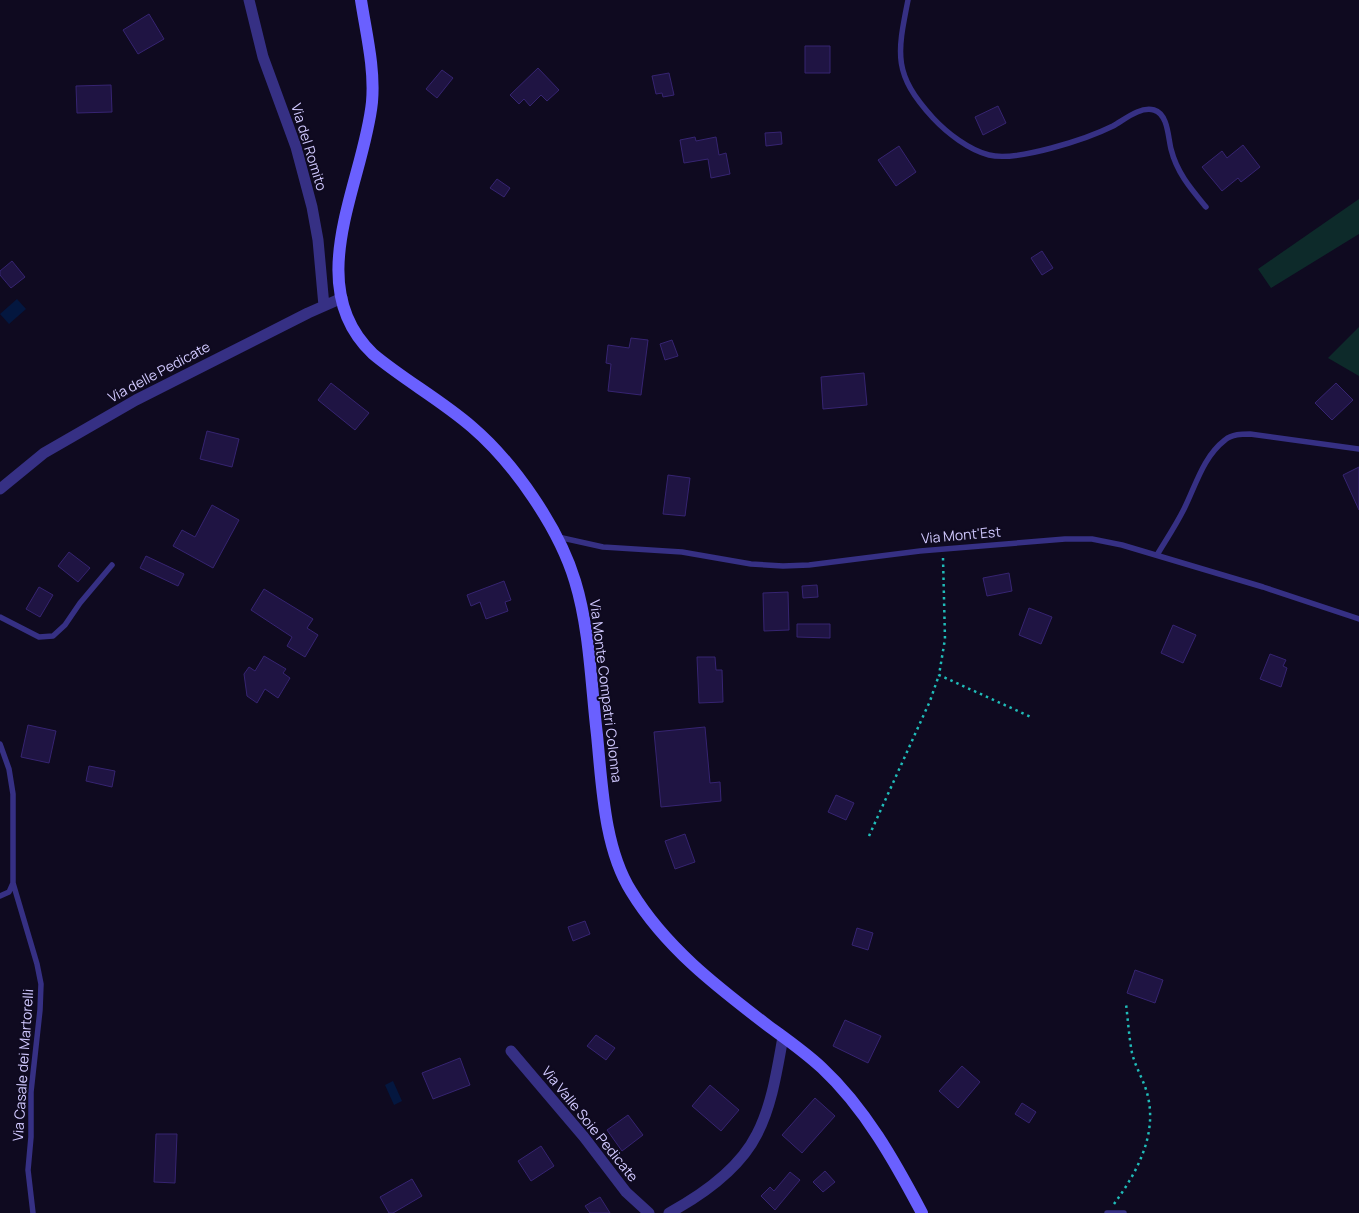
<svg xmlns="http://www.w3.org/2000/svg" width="1359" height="1213" viewBox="0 0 1359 1213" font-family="Manrope,sans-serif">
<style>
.green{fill:#0d2a2a}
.water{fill:#04173f}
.building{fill:#1f1443;stroke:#362471}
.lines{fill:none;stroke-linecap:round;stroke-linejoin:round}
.path{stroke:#20bcb9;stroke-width:2.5;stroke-dasharray:2.5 4;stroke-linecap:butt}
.lane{stroke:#363084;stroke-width:5.5}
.street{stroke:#363084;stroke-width:11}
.secondary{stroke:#6a60ff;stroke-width:12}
.labels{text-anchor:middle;stroke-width:4;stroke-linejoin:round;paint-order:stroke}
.street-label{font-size:14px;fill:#d1c9ff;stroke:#0f0a20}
</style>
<rect width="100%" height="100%" fill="#0f0a20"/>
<path class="green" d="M 1359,199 L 1359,234 L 1271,288 L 1258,269 Z
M 1359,327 L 1359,376 L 1328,358 Z"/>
<path class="water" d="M 17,299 L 26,309 L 9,324 L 0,314 Z
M 393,1081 L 402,1101 L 394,1105 L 385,1085 Z"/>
<path class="building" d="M 149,14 L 164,39 L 138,54 L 123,30 Z
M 805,46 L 830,46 L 830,73 L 805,73 Z
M 538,68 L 559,90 L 547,101 L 541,95 L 530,106 L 524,99 L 519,104 L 510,95 Z
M 442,70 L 453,78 L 437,98 L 426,89 Z
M 669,73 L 674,95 L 663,97 L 662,93 L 656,94 L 652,76 Z
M 111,85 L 112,112 L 77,113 L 76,86 Z
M 998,106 L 1006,123 L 983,135 L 975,117 Z
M 781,132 L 782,144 L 766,146 L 765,133 Z
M 695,137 L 696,141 L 716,137 L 719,155 L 726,153 L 730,174 L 711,178 L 708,159 L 684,163 L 680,140 Z
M 1243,145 L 1260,167 L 1241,182 L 1238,178 L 1222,191 L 1202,167 L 1222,151 L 1227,158 Z
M 899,146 L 916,172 L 896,186 L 878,160 Z
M 497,179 L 510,188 L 504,197 L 490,188 Z
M 1042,251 L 1053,268 L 1042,275 L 1031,258 Z
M 12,261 L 25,277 L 11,288 L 0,275 L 0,271 Z
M 631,338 L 648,340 L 641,395 L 608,391 L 611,364 L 606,363 L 608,345 L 629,348 Z
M 672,340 L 678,356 L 665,360 L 660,344 Z
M 864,373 L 867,405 L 823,409 L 821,377 Z
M 331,383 L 369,413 L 355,430 L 318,400 Z
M 1336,383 L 1353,400 L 1332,420 L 1315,403 Z
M 207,431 L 239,439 L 232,467 L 200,459 Z
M 1359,467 L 1359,510 L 1343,475 Z
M 668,475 L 690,478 L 685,516 L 663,514 Z
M 212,505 L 239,520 L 213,568 L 173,546 L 182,530 L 195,537 Z
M 69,552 L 90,568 L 78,582 L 58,566 Z
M 146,556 L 184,574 L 178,586 L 140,568 Z
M 1009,573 L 1012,591 L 987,596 L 983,578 Z
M 504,581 L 511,600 L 505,602 L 508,611 L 486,619 L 480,602 L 471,606 L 467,595 Z
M 817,585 L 818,597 L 803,598 L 802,586 Z
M 39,587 L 53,595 L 40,617 L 26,609 Z
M 264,589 L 313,619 L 307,628 L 318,635 L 305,657 L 287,646 L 292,637 L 251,610 Z
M 788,592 L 789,630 L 764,631 L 763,593 Z
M 1029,608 L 1052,617 L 1041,644 L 1019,635 Z
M 797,624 L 830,624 L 830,638 L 797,637 Z
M 1173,625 L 1196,635 L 1183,663 L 1161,653 Z
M 1270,654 L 1286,660 L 1283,666 L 1287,668 L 1281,687 L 1260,679 Z
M 264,656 L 286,669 L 283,673 L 290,678 L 278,698 L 265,689 L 257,703 L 247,696 L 244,674 L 249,667 L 255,671 Z
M 697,657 L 715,657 L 716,670 L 722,670 L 723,702 L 699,703 Z
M 28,725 L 56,731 L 49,763 L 21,757 Z
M 705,727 L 710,783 L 720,782 L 721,801 L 661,807 L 654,732 Z
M 89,766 L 115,771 L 112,787 L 86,781 Z
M 836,795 L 854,803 L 846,820 L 828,812 Z
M 685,834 L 695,862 L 675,869 L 665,841 Z
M 585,921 L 590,934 L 573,941 L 568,927 Z
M 857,928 L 873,933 L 868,950 L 852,945 Z
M 1135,970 L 1163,980 L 1155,1003 L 1127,993 Z
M 845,1020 L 881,1036 L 868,1063 L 833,1046 Z
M 596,1035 L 615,1048 L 606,1060 L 587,1046 Z
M 460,1058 L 470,1085 L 433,1099 L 422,1073 Z
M 962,1066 L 980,1082 L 958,1108 L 939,1091 Z
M 710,1085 L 739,1110 L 721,1131 L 692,1106 Z
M 815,1098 L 835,1116 L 802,1153 L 782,1135 Z
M 1022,1103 L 1036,1112 L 1029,1123 L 1015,1114 Z
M 628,1115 L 643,1135 L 622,1151 L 607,1130 Z
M 156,1134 L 177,1134 L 175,1183 L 154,1182 Z
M 541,1146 L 554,1166 L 531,1181 L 518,1161 Z
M 825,1171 L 835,1182 L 823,1192 L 813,1182 Z
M 790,1172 L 800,1180 L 775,1210 L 761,1196 L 770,1187 L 774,1191 Z
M 412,1179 L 422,1196 L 393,1213 L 389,1213 L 380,1197 Z
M 600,1197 L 610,1213 L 590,1213 L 585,1206 Z"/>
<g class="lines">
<path class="path" d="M 943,558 L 945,639 L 939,675 L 1031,717
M 869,836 L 930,701 L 939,675
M 1114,1204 C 1136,1174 1157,1136 1148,1097 C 1145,1082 1136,1069 1132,1053 C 1129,1037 1128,1020 1126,1004"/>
<path class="lane" d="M 908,0 C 897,55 893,74 933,118 C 947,133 969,150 989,155 C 1017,162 1087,139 1113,126 C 1124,120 1140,106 1154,110 C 1168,114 1168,137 1171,149 C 1177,173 1191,189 1206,207
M 558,537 L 603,547 L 682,552 L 751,564 L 783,566 L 809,565 L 920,551 L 1065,539 L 1092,539 L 1122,545 L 1263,587 L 1359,619
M 1157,555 C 1166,540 1176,525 1184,509 C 1196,485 1203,457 1225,440 C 1232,434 1242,434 1250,434 L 1359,449
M 0,617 L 39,637 L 53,636 L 65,625 L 80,603 L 112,565
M 0,744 L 9,769 L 13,794 L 13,883 L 37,964 L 41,984 L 40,1010 L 31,1092 L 31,1137 L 28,1170 L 33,1213
M 0,896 L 9,892 L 13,883
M 1107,1213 L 1124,1213"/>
<path class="street" d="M 249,0 L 263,57 L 296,147 L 312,207 L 318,240 L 324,306
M 0,489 L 44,453 L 136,400 L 308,313 L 342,298
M 511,1051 L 584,1137 L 626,1192 L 649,1213
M 669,1213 C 702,1195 740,1168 757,1134 C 772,1105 777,1070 783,1037"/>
<path class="secondary" d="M 361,0 C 366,33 375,68 372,102 C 364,182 300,285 373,354 C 404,380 441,400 472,427 C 514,463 559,528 575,581 C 590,630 591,685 597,735 C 602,785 604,848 631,891 C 665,947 716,986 767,1025 C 786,1039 805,1052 822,1068 C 865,1108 895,1162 922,1213"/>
</g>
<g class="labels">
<g class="street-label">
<text transform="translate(309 147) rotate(73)" y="5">Via del Romito</text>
<text transform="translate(159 372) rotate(-28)" y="5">Via delle Pedicate</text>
<text transform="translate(961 535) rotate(-5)" y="5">Via Mont'Est</text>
<text transform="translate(606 691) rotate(83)" y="5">Via Monte Compatri Colonna</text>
<text transform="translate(23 1065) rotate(-86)" y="5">Via Casale dei Martorelli</text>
<text transform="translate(590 1124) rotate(51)" y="5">Via Valle Soie Pedicate</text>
</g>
</g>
</svg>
